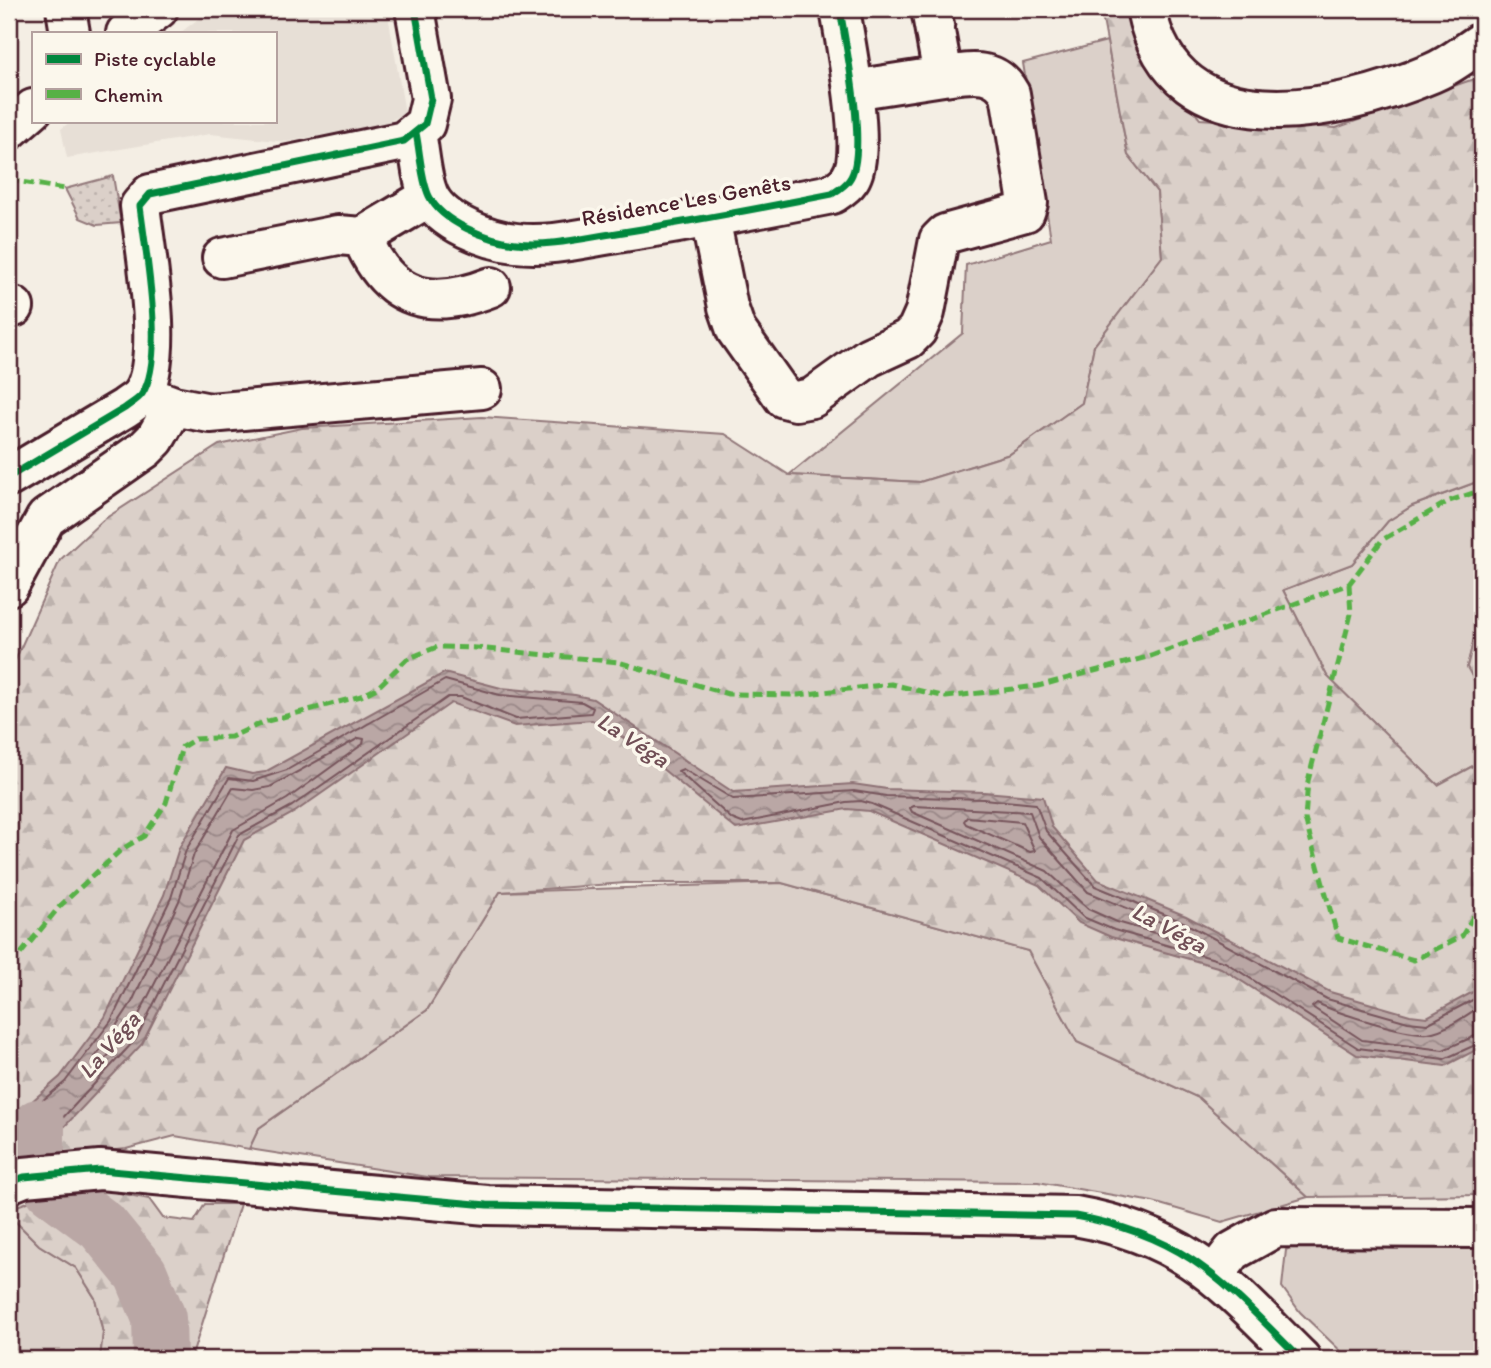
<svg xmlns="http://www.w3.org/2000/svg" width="1491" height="1368" viewBox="0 0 1491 1368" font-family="Itim,sans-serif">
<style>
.built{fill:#e7dfd6}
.grass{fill:#dbd0c9;stroke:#92787a;stroke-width:2}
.forest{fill:url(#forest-firs);stroke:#92787a;stroke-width:2}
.park{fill:url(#park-dots);stroke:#92787a;stroke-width:2}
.water{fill:url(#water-waves);stroke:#8d7174;stroke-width:2}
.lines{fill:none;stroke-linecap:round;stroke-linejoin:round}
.shore{stroke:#77555c;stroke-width:2}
.river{stroke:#baa7a5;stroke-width:54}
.minor-casing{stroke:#4a1f2b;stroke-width:44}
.minor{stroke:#fbf7ec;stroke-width:38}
.quiet{stroke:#57b146;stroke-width:5;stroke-dasharray:10 5;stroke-linecap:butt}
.cycleway-casing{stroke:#fbf7ec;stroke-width:11}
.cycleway{stroke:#00873e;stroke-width:7}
.labels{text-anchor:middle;stroke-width:7;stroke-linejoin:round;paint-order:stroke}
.street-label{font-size:23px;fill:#4a1f2b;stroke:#fbf7ec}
.water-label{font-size:24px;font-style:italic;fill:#714f56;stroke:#fbf7ec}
</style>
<defs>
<pattern id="forest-firs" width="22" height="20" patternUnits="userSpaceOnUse" patternTransform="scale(1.75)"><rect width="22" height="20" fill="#dbd0c9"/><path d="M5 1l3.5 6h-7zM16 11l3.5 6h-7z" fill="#bdb2ad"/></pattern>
<pattern id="park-dots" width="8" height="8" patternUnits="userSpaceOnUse" patternTransform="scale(1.75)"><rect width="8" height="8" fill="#dbd0c9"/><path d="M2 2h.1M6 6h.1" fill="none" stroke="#bdb2ad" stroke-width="1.8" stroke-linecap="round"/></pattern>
<pattern id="water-waves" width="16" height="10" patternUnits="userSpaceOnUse" patternTransform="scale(1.75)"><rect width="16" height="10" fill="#baa7a5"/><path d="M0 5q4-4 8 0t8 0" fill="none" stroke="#998787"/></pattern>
</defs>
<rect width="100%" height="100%" fill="#f4eee4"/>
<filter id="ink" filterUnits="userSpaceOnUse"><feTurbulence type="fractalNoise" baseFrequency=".0143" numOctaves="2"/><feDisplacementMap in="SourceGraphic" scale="14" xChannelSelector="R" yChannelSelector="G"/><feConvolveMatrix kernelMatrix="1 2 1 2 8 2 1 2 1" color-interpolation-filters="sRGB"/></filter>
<g filter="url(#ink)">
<path class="built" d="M 211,9 L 387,9 L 405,113 L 386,123 L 286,142 L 210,134 L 67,158 L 61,129 L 71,121 L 275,121 L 275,33 L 180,33 Z"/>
<path class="grass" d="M 1107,41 L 1128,155 L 1157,192 L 1162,257 L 1094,346 L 1082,403 L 1010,454 L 920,482 L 789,475 L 963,333 L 966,265 L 1051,239 L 1023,63 Z
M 1482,480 L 1482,618 L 1480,617 L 1467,666 L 1482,695 L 1482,761 L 1438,785 L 1327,676 L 1283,590 L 1352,564 L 1388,521 L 1412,506 Z
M 782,883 L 1028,951 L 1077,1042 L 1199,1098 L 1308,1197 L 1222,1222 L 1153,1202 L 1038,1182 L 428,1177 L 249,1149 L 259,1128 L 427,1010 L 500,892 Z
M 9,1215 L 39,1245 L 76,1268 L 95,1298 L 103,1333 L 100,1359 L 9,1359 Z
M 1307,1239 L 1482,1239 L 1482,1359 L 1349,1359 L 1300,1312 L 1282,1287 L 1286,1250 Z"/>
<path class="forest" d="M 1101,9 L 1134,9 L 1148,52 L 1200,119 L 1336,128 L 1482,76 L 1482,480 L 1412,506 L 1388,521 L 1352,564 L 1283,590 L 1327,676 L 1438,785 L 1482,761 L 1482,1195 L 1308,1197 L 1199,1098 L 1077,1042 L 1028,951 L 782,883 L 626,883 L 500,892 L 427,1010 L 259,1128 L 249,1149 L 175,1136 L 126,1149 L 57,1157 L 9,1170 L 9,674 L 60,560 L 103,520 L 219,445 L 302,428 L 482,417 L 725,434 L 789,475 L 920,482 L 1010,454 L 1082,403 L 1094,346 L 1162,257 L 1157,192 L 1128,155 Z
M 1479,617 L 1482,618 L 1482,695 L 1467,667 Z
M 94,1188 L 149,1199 L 163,1218 L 194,1222 L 205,1204 L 240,1204 L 191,1359 L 100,1359 L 103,1333 L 95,1298 L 76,1268 L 39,1245 L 9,1215 L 9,1209 L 54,1192 Z"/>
<path class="park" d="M 113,176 L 121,223 L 97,225 L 80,218 L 65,189 Z"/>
<path class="water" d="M 444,673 L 501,688 L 575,695 L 593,699 L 733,792 L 853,784 L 887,789 L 984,792 L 1043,797 L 1052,827 L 1098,880 L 1186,916 L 1330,992 L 1410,1015 L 1427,1017 L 1482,987 L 1482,1047 L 1445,1066 L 1357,1055 L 1221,968 L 1111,937 L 1079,923 L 1039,885 L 869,811 L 847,809 L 736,829 L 627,740 L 592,720 L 515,726 L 451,703 L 295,812 L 244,840 L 142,1044 L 64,1127 L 60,1136 L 63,1163 L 16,1165 L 9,1154 L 9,1121 L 60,1077 L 105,1017 L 164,895 L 179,848 L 226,768 L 252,774 L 265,772 Z"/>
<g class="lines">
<path class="shore" d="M 359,738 L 364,739 L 363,744 L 287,799 L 233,830 L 129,1034 L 97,1067 L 93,1067 L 92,1062 L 132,1002 L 179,901 L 194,854 L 233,788 L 253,790 L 270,787 Z
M 914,806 L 1030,812 L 1039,837 L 1088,892 L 1180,930 L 1189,936 L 1190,940 L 1186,942 L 1117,922 L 1088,909 L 1047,871 L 912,812 L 910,808 Z
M 967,817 L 1022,822 L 1035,851 L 1030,852 L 966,824 L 964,821 Z
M 1482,995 L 1427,1024 L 1408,1022 L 1327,999 L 1183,922 L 1095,886 L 1046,831 L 1036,804 L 983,799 L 886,796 L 854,791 L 733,799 L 683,769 L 678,771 L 732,819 L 742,823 L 846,802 L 861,801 L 872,804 L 1042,878 L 1083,917 L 1114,930 L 1225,962 L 1358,1048 L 1444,1059 L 1482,1042
M 1482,1005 C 1467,1015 1447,1030 1428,1033 C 1407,1035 1337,1013 1317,1003 L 1312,1007 L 1362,1040 L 1443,1050 L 1482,1033
M 9,1124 L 15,1123 L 65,1082 L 111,1021 L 171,898 L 186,850 L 229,778 L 253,781 L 287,770 L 445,680 L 500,695 L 582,702 L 593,708 L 591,713 L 516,719 L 461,697 L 448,697 L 292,806 L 239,835 L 136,1039 L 58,1123 L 53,1135 L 54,1153
M 9,1133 L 20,1131 L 51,1108 L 56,1109 L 45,1131 L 43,1147 L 25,1149 L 9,1143"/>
<path class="river" d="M 38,1126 L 38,1164 L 51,1188 L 102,1226 L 141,1274 L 159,1318 L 160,1359"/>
<g class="minor-casing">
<path id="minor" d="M 66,9 L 70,33
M 1146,9 C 1174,149 1338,113 1432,73 C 1450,66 1466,52 1482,42
M 126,33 L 158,9
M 853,90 L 943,76 L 931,9
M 9,130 L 33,109
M 416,133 C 420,152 421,179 429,196 C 442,223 488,240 516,243 C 549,247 584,238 617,233 C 689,222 761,208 832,194 C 838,190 845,186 849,180 C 869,155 845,42 840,9
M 710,218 L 728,307 L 736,330 L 784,398 L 796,401 L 812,398 L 869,357 L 908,339 L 917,330 L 925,312 L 939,240 L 945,234 L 1025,212 L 1028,203 L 1010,94 C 995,66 969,73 943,76
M 362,237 L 429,197
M 222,258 L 338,235 L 362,237 C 388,300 430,311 491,287
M 9,308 L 14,307
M 142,394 L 174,406 L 210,413 L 482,389
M 9,477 L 125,408 C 130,404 139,399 142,394 C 166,358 145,249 140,206 L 150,194 L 404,141 L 425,124 L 431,99 L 415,9
M 9,586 L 46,518 L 145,449 L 155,439 L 174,406
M 9,1183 L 24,1177 L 100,1170 L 487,1205 L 1075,1216 C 1188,1236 1224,1283 1301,1359
M 1215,1274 L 1233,1251 L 1276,1227 L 1482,1228"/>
</g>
<use href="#minor" class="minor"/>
<path class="quiet" d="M 9,180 L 65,189
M 1349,584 L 1351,614 L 1308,781 L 1305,819 L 1338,938 L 1414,960 L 1462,936 L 1482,901
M 9,964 L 18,957 L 60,906 L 122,849 L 144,836 L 166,803 L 182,747 L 195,739 L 231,737 L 264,722 L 361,696 L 377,688 L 407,659 L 437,647 L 477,648 L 618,662 L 728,694 L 798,695 L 891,684 L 946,697 L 1038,686 L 1151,656 L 1349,584 L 1382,540 L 1449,501 L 1482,490"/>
<g class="cycleway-casing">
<path id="cycleway" d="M 416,133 C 420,152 421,179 429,196 C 442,223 488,240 516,243 C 549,247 584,238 617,233 C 689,222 761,208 832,194 C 838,190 845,186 849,180 C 869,155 845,42 840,9
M 9,477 L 125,408 C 130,404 139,399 142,394 C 166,358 145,249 140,206 L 150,194 L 404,141 L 425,124 L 431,99 L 415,9
M 9,1183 L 24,1177 L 100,1170 L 487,1205 L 1075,1216 C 1188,1236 1224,1283 1301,1359"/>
</g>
<use href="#cycleway" class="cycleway"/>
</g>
</g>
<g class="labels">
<g class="street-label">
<text transform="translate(686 200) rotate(-10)" y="8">Résidence Les Genêts</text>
</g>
<g class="water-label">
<text transform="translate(633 740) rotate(33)" y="8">La Véga</text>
<text transform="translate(1169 928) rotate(28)" y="8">La Véga</text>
<text transform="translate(109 1045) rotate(-49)" y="8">La Véga</text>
</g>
</g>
<rect width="1491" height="1368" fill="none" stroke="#fbf7ec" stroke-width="35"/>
<rect x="18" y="18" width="1456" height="1333" fill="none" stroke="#4a1f2b" stroke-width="2.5" filter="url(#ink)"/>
<rect x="32" y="32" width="245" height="91" fill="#fbf7ec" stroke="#b4a19f" stroke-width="2"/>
<rect x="46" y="54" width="35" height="10" fill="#00873e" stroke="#b4a19f" stroke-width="2"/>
<text x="94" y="66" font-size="21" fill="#4a1f2b">Piste cyclable</text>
<rect x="46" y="89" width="35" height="10" fill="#57b146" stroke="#b4a19f" stroke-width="2"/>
<text x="94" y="102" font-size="21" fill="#4a1f2b">Chemin</text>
</svg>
